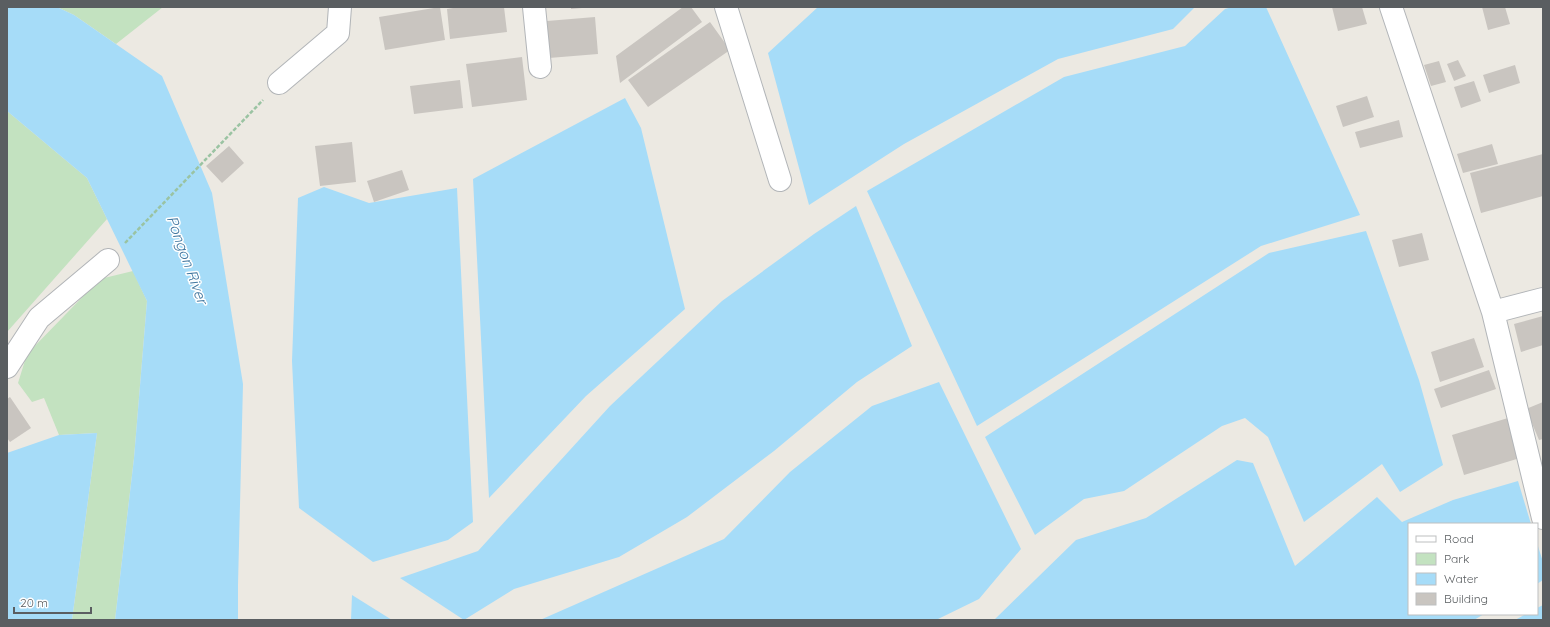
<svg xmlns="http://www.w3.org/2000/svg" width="1550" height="627" viewBox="0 0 1550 627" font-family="Quicksand,sans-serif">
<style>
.green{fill:#c3e2c0}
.water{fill:#a6dcf8}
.building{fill:#c9c5c0}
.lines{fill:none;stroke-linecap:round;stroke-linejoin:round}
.street-casing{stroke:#b2b5b8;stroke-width:24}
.path{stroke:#9ac3a2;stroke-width:2.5;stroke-dasharray:4 2;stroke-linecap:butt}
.street{stroke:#fff;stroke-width:22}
.labels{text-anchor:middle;stroke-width:3;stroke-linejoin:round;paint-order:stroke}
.water-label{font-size:15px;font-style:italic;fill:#4278a0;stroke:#fff}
</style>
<rect width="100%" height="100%" fill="#ece9e2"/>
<path class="green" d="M 57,7 L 163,7 L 116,44 L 74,15 Z
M 7,111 L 87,178 L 107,219 L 7,332 Z
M 133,271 L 147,301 L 134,458 L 115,620 L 72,620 L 97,433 L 59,435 L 44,398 L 32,402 L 18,383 L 27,354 L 100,279 Z"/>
<path class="water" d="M 7,7 L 57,7 L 74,15 L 162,76 L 212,193 L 243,384 L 238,585 L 238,620 L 115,620 L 134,458 L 147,301 L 87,178 L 7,111 Z
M 818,7 L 1195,7 L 1173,29 L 1058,59 L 904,144 L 809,205 L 768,53 Z
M 1232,7 L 1266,7 L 1360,215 L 1261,246 L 977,426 L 867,191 L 1064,77 L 1185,46 L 1225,9 Z
M 625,98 L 641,128 L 685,309 L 586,396 L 489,498 L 473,179 Z
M 324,187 L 369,203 L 457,188 L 473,522 L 448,540 L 373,562 L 299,508 L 292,361 L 298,198 Z
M 856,206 L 912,346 L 857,382 L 774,451 L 687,517 L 619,557 L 514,589 L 464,620 L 400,578 L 478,551 L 610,406 L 722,301 L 814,234 Z
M 1366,231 L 1419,380 L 1443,465 L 1400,492 L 1382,464 L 1304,522 L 1268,437 L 1245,418 L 1222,426 L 1124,491 L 1084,499 L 1035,535 L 985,437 L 1269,253 Z
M 939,382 L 1021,549 L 979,599 L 936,620 L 540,620 L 724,539 L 790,472 L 872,406 Z
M 97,433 L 72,620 L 7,620 L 7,453 L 59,435 Z
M 1237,460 L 1253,463 L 1295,566 L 1377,497 L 1402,522 L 1453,500 L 1518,481 L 1531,524 L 1409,524 L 1409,614 L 1484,614 L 1474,620 L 994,620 L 1076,540 L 1146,518 Z
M 1537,543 L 1543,562 L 1543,580 L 1537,584 Z
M 352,595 L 392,620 L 351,620 Z
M 1543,605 L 1543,620 L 1515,620 L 1526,614 L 1537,614 L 1537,608 Z"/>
<path class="building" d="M 440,7 L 445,40 L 385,50 L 379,17 Z
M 459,7 L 504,7 L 507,32 L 450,39 L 447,9 Z
M 571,7 L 582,7 L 582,8 L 571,9 Z
M 683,7 L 691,7 L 702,22 L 620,83 L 616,56 Z
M 1332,7 L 1362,7 L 1367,24 L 1338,31 Z
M 1482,7 L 1505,7 L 1510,24 L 1488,30 Z
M 595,17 L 598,54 L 549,58 L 547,21 Z
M 710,22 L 730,50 L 648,107 L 628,80 Z
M 522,57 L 527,100 L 472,107 L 466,64 Z
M 1458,60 L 1466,76 L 1454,81 L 1447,64 Z
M 1439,61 L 1446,82 L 1431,86 L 1424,65 Z
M 1515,65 L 1520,83 L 1489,93 L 1483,75 Z
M 460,80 L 463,108 L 414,114 L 410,86 Z
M 1474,81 L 1481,101 L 1461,108 L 1454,87 Z
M 1367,96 L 1374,117 L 1343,127 L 1336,106 Z
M 1399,120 L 1403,137 L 1360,148 L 1355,132 Z
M 352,142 L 356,182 L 320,186 L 315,146 Z
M 1492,144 L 1498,164 L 1463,173 L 1457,154 Z
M 229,146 L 244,163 L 222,183 L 206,166 Z
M 1543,154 L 1543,196 L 1481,213 L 1470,173 Z
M 402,170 L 409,190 L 374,202 L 367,181 Z
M 1422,233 L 1429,260 L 1399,267 L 1392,240 Z
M 1543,316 L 1543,345 L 1521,352 L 1514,324 Z
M 1474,338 L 1484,367 L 1440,382 L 1431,352 Z
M 1489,370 L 1496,389 L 1441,408 L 1434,389 Z
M 10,397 L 31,428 L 10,442 L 7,438 L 7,399 Z
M 1543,402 L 1543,439 L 1539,440 L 1526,409 Z
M 1508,418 L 1520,458 L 1464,475 L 1452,435 Z"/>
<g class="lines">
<g class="street-casing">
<path id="street" d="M 534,7 L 540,67
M 726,7 L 780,180
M 1391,7 L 1493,312 L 1543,518
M 279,83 L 338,33 L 340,7
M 1493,312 L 1543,299
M 7,367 L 39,318 L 108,260"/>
</g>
<path class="path" d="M 125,243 L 263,100"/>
<use href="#street" class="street"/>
</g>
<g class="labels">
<g class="water-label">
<text transform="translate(187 260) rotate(70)" y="5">Pongon River</text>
</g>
</g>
<rect width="1550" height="627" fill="none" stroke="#5a5e61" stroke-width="16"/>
<rect x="1408" y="523" width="130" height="92" fill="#ffffff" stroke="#bdbfc0"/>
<rect x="1416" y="536" width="20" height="6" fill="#ffffff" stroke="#bdbfc0"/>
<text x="1444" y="543" font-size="12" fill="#5a5e61">Road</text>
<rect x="1416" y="553" width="20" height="12" fill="#c3e2c0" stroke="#bdbfc0"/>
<text x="1444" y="563" font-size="12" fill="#5a5e61">Park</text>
<rect x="1416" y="573" width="20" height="12" fill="#a6dcf8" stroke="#bdbfc0"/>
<text x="1444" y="583" font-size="12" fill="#5a5e61">Water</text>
<rect x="1416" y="593" width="20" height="12" fill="#c9c5c0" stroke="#bdbfc0"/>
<text x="1444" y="603" font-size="12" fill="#5a5e61">Building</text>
<path d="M14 607v6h77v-6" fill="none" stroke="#5a5e61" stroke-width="2"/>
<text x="20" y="607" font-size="12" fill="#5a5e61" stroke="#ffffff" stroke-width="3" paint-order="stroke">20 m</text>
</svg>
